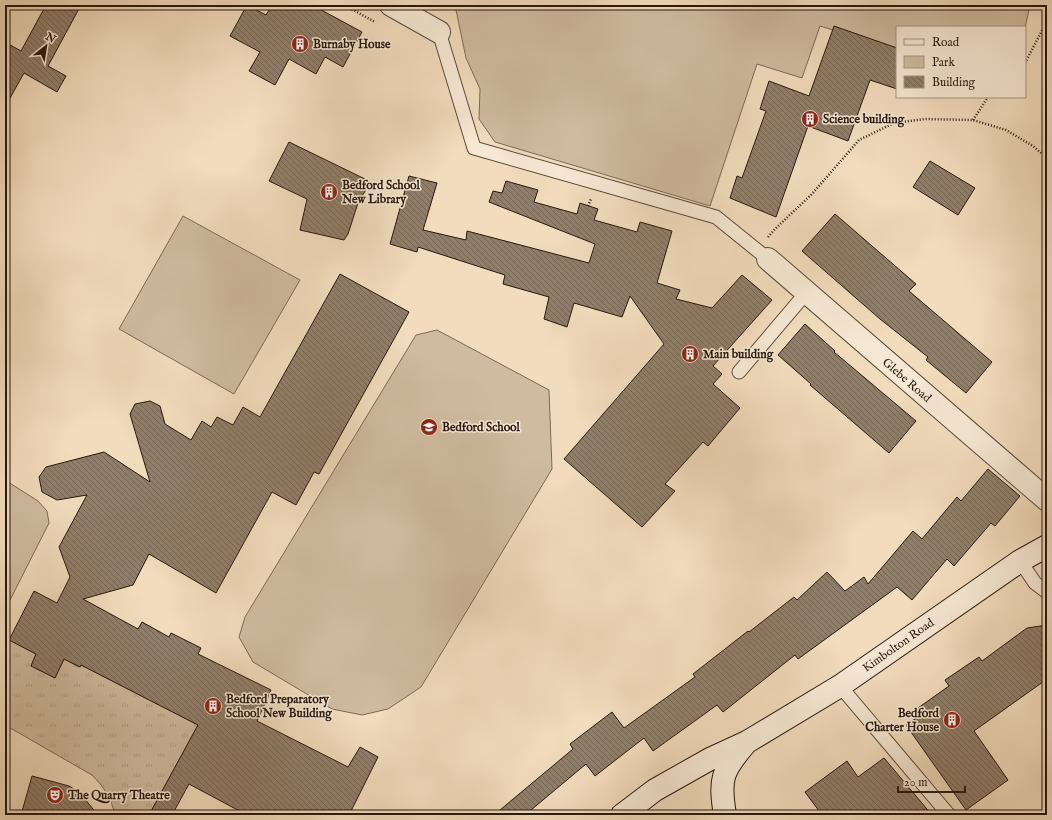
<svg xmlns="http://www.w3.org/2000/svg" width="1052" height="820" viewBox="0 0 1052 820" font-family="'IM FELL English',serif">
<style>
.grass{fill:url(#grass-tufts);stroke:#7b6a56}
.park{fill:#cfbb9f;stroke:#7b6a56}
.building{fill:url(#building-back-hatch);stroke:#27180e}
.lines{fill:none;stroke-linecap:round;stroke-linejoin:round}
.lane-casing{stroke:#5a493a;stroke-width:15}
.street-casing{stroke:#5a493a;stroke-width:24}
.secondary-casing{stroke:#27180e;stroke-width:24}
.path{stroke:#27180e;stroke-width:2.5;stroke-dasharray:1 2;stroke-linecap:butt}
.lane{stroke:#f7e8d4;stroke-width:13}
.street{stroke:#f7e8d4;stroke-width:22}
.secondary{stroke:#f7e8d4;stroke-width:22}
.labels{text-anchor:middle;stroke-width:3;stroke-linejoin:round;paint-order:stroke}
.poi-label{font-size:12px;font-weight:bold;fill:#27180e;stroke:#f7e8d4;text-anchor:start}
.street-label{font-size:12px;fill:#27180e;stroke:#f7e8d4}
</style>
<defs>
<pattern id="grass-tufts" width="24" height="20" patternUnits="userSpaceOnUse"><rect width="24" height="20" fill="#cfbb9f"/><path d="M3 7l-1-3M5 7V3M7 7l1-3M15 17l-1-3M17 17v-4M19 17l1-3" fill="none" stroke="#b2a088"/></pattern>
<pattern id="building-back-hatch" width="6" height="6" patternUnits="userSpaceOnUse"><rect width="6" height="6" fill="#917e69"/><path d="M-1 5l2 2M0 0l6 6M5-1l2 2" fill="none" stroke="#766655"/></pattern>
</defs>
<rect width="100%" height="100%" fill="#f2dcbd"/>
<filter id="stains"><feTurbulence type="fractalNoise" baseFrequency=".005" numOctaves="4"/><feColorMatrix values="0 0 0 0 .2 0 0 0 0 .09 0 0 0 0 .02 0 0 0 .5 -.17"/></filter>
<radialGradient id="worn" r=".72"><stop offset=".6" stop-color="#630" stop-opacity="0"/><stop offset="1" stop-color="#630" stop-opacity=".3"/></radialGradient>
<path class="grass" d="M 9,640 L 36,654 L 31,666 L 55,678 L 64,659 L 79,667 L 81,665 L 198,725 L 149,815 L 115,815 C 111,798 104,787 92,775 L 5,725 L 5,646 Z"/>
<path class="park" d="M 455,5 L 1030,5 L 1025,28 L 897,27 L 897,50 L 820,26 L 802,78 L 757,64 L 710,206 L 495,142 L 479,119 L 480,89 L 466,58 Z
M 183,216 L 300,280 L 234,394 L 119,329 Z
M 437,330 L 549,390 L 552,469 L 421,687 L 388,709 L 362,715 L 332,709 L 253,662 L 239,637 L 245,617 L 416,335 Z
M 5,480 L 38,501 L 47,511 L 49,523 L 5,610 Z"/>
<path class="building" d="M 46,5 L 81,5 L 48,66 L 66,76 L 57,92 L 24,73 L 5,107 L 5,42 L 21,51 Z
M 247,5 L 266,15 L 272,5 L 312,5 L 362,32 L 343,67 L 325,57 L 316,74 L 289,59 L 275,85 L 249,71 L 260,52 L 230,36 Z
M 834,26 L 897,48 L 897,89 L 870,80 L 848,141 L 808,126 L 776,217 L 730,198 L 737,176 L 742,178 L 766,111 L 760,109 L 769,81 L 809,96 Z
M 289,142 L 365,179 L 368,186 L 358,203 L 348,234 L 344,240 L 300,230 L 307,199 L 269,181 Z
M 930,161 L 975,188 L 958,215 L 913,187 Z
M 409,176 L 437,183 L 423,230 L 466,240 L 467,231 L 589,263 L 595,244 L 489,202 L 493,191 L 502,193 L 506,181 L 538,190 L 534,202 L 577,214 L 580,203 L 598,209 L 594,220 L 637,232 L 640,222 L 672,231 L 657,283 L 680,290 L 676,299 L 712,308 L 742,275 L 772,300 L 713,366 L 722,374 L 713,384 L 740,408 L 708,446 L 703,442 L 665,484 L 675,491 L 642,527 L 564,459 L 664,344 L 630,296 L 622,317 L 574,303 L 567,327 L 544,319 L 549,297 L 503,284 L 505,275 L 418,247 L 417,252 L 390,244 Z
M 835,214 L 916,284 L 909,291 L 992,362 L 966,393 L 926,360 L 928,357 L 880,319 L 802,251 Z
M 340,274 L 409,312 L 319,474 L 314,472 L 296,505 L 272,492 L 216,593 L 149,554 L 133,585 L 83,599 L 138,629 L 142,622 L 169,637 L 171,633 L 201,648 L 198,654 L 271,690 L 257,721 L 348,767 L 360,747 L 378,757 L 349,815 L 247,815 L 189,784 L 172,815 L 149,815 L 198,725 L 81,665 L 80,667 L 64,659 L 55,678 L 31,666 L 36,654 L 9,640 L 34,591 L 57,603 L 70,577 L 59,547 L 87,495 L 57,500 L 42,492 L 39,477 L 46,467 L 104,452 L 150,482 L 130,414 L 135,404 L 150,401 L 160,406 L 165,424 L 191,440 L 202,421 L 211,427 L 217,417 L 233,425 L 243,407 L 260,417 Z
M 805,324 L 835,351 L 834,352 L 916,421 L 889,453 L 810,385 L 811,384 L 778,355 Z
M 988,469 L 1020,496 L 995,526 L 991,523 L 954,566 L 947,559 L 912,600 L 897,587 L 798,659 L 795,655 L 723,712 L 717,705 L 653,751 L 644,738 L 595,776 L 586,764 L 525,815 L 494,815 L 573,749 L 570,744 L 612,712 L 624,728 L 695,677 L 693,674 L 748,631 L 749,632 L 794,597 L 797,600 L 827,572 L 845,591 L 864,577 L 868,584 L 913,531 L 922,539 L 957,497 L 961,501 Z
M 1047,625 L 1047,679 L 974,731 L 1008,780 L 966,810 L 906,725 L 922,714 L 918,708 L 949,686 L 945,680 L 979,657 L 982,661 L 1027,628 Z
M 884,758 L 932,815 L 822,815 L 805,792 L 847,761 L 858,777 Z
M 32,776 L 69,786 L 79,792 L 98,815 L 21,815 Z"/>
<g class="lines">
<g class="lane-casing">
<path id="lane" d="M 439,32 L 474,148 L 716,217 L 768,259
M 739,372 L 806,293
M 1020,561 L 1035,583 L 1047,592
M 840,686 L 949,815"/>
</g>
<g class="street-casing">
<path id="street" d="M 391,5 L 439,32
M 768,259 L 1047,500"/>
</g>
<g class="secondary-casing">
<path id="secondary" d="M 622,815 L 655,790 L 710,759 L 747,742 L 840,686 L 1020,561 L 1047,546
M 725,815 C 719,779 722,771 745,744"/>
</g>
<path class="path" d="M 344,5 L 375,22
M 446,5 L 452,8
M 1025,63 L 1047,21
M 973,120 L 988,97
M 588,206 L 591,199
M 768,237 L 775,229 L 812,194 L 859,140 L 894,123 L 925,119 L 973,120 L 1006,130 L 1033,146 L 1047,158"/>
<use href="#lane" class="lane"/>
<use href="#street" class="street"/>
<use href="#secondary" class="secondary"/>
</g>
<defs>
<g id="building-disc" transform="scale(0.9)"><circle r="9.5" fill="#8f2418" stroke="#f7e8d4"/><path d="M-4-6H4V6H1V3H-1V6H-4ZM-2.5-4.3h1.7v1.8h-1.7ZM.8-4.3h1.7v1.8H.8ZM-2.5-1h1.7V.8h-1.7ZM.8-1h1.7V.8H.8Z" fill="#fff"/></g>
<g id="school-disc" transform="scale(0.9)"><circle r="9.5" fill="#8f2418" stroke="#f7e8d4"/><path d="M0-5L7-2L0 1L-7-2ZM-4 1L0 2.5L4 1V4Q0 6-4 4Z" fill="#fff"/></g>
<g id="theatre-disc" transform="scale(0.9)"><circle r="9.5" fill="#8f2418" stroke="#f7e8d4"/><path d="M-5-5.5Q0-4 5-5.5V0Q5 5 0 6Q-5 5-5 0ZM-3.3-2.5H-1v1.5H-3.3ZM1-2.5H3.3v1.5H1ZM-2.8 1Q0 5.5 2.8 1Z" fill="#fff"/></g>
</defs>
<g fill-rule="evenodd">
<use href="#building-disc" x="300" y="44"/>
<use href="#building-disc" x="810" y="119"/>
<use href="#building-disc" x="329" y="192"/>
<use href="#building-disc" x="690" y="354"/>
<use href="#school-disc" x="429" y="427"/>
<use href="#building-disc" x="213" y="706"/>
<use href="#building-disc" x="952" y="720"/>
<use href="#theatre-disc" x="55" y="795"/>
</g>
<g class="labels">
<g class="poi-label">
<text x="313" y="48">Burnaby House</text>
<text x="823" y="123">Science building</text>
<text x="342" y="189">Bedford School<tspan x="342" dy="14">New Library</tspan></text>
<text x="703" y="358">Main building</text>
<text x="442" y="431">Bedford School</text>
<text x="226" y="703">Bedford Preparatory<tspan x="226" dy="14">School New Building</tspan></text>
<text x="939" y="717" text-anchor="end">Bedford<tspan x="939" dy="14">Charter House</tspan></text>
<text x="68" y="799">The Quarry Theatre</text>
</g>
<g class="street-label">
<text transform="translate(907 380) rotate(41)" y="4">Glebe Road</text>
<text transform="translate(898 645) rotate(-35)" y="4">Kimbolton Road</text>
</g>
</g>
<rect width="1052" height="820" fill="none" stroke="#f2dcbd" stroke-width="20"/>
<rect x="6" y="6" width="1040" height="808" fill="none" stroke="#27180e" stroke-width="2"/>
<rect x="10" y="10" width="1032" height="800" fill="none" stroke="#27180e"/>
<rect x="896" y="26" width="130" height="72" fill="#f7e8d4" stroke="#a49585"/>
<rect x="904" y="39" width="20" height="6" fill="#f7e8d4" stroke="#a49585"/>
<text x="932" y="46" font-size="12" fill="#27180e">Road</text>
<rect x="904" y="56" width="20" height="12" fill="#cfbb9f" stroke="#a49585"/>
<text x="932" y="66" font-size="12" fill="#27180e">Park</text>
<rect x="904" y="76" width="20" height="12" fill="url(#building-back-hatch)" stroke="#a49585"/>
<text x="932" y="86" font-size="12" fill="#27180e">Building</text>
<g transform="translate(46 46) rotate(30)" stroke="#f7e8d4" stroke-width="3" paint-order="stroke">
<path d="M0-3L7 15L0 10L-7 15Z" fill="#27180e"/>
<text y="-6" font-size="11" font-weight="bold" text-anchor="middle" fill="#27180e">N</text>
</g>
<path d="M898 786v6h67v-6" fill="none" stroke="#27180e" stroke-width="2"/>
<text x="904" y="786" font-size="12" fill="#27180e" stroke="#f7e8d4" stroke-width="3" paint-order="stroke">20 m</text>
<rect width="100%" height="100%" filter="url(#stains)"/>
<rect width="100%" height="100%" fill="url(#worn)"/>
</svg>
